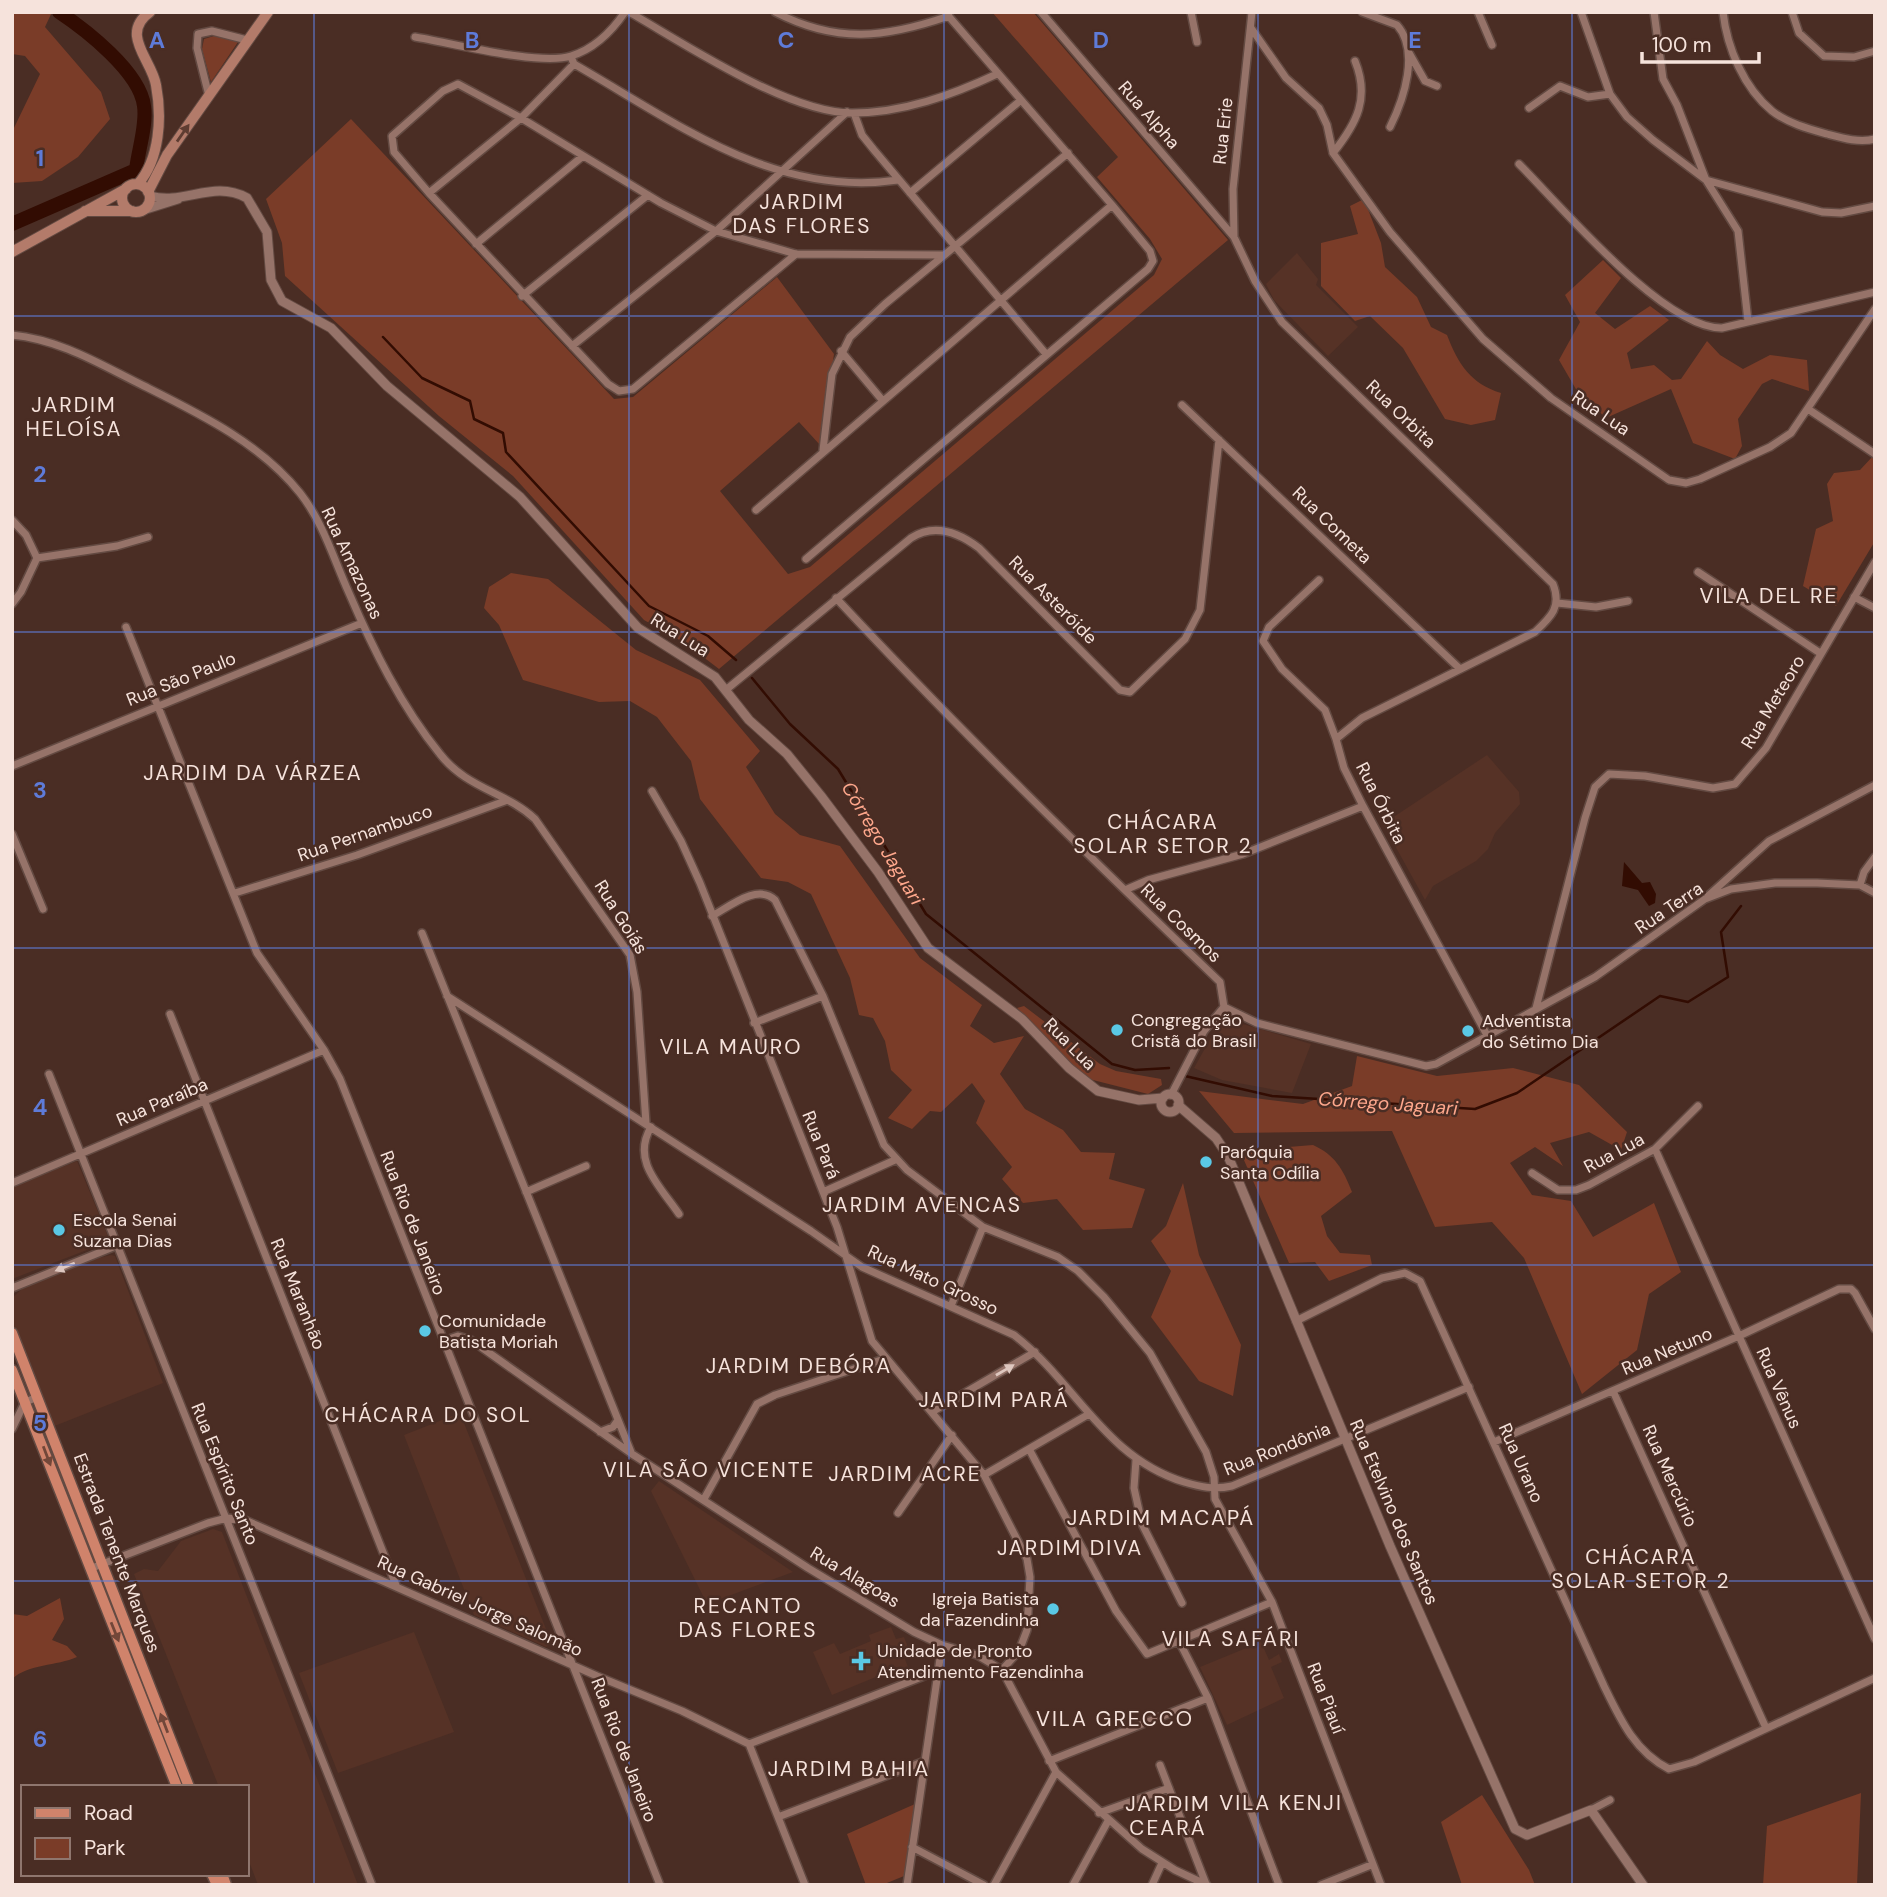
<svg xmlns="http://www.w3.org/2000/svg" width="1887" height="1897" viewBox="0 0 1887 1897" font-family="'DM Sans',sans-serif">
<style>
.built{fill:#563226}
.green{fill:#7a3c28}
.water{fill:#320c02}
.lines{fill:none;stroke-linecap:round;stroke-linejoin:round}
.stream{stroke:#320c02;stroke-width:2.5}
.river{stroke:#320c02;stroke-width:14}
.minor-casing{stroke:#634a42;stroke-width:10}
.tertiary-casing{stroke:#634a42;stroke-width:11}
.secondary-casing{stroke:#634a42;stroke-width:12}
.primary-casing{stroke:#634a42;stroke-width:13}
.minor{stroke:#967369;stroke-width:7}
.tertiary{stroke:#967369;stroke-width:9}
.secondary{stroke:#b37b6a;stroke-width:10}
.primary{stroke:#d0836b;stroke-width:10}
.oneway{fill:#5f3d32}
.oneway2{fill:#dec7bf}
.oneway3{fill:#724739}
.grid{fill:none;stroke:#5e7bd9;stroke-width:2;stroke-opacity:0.55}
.poi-dot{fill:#5ac8e5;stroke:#4a2d24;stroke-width:2.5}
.labels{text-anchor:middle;stroke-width:5;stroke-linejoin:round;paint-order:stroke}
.street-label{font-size:18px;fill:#f6e3dc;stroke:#4a2d24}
.poi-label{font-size:18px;fill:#f6e3dc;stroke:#4a2d24;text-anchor:start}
.water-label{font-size:19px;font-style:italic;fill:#fea78c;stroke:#4a2d24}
.quarter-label{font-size:21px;letter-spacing:2px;fill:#f6e3dc;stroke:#4a2d24}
.grid-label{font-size:23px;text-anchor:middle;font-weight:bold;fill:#5e7bd9;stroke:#4a2d24;stroke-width:5;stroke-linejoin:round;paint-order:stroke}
</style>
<rect width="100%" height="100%" fill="#4a2d24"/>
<path class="built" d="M 1297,253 L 1318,279 L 1316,285 L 1358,327 L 1328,356 L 1274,300 L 1266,284 Z
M 1487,755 L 1519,792 L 1520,804 L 1495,833 L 1488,849 L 1476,861 L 1433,886 L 1425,900 L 1383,824 Z
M 1222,1018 L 1311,1044 L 1292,1093 L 1222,1080 L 1194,1068 Z
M 77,1161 L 110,1241 L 12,1279 L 12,1187 Z
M 111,1255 L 115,1256 L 163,1383 L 47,1429 L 12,1341 L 12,1298 L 22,1289 L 90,1260 Z
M 460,1413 L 552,1644 L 546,1647 L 474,1615 L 404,1435 Z
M 659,1481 L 793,1572 L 707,1604 L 651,1491 Z
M 213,1529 L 222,1532 L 358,1885 L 258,1885 L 247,1856 L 247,1787 L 219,1787 L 134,1574 L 144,1569 L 158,1571 L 181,1541 Z
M 891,1627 L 896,1639 L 904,1637 L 909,1650 L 902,1652 L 908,1667 L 898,1672 L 899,1675 L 891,1677 L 888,1672 L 832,1695 L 813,1652 L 834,1643 L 840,1654 L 871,1641 L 869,1635 Z
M 414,1632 L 454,1732 L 338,1773 L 299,1673 Z
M 1261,1642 L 1269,1660 L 1279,1654 L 1282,1662 L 1271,1667 L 1284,1698 L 1227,1725 L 1200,1667 Z"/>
<path class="green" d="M 12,12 L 52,12 L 45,27 L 101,92 L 110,119 L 78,157 L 42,181 L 12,183 L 12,132 L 40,74 L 25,56 L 12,54 Z
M 992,12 L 1033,12 L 1228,240 L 719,669 L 685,643 L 644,620 L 513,476 L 439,416 L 285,276 L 282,243 L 266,199 L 351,119 L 614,399 L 633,397 L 777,277 L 834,354 L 820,445 L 799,422 L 720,491 L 788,574 L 810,567 L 1154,275 L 1162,259 L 1150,239 L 1097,177 L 1118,157 Z
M 214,36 L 238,42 L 211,82 L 202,49 L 204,39 Z
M 1364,199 L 1381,243 L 1385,267 L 1417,297 L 1431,327 L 1447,335 C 1458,364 1471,384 1501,393 L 1495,420 L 1471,425 L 1445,419 L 1403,348 L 1370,316 L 1355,321 L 1321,286 L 1321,243 L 1358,234 L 1350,206 Z
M 1603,260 L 1621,278 L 1595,313 L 1615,329 L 1650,306 L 1669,320 L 1627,353 L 1631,369 L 1654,365 L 1672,380 L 1681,379 L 1707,341 L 1720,355 L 1743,369 L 1770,355 L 1807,360 L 1809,391 L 1772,379 L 1762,384 L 1738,419 L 1742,446 L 1735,459 L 1693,443 L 1671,389 L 1606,418 L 1577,391 L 1559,360 L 1580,322 L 1565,295 Z
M 1873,456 L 1875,541 L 1836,606 L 1803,586 L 1816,529 L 1833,521 L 1827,484 L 1834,473 L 1860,470 Z
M 511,573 L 548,579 L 636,650 L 700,680 L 760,751 L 746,767 L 775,814 L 800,835 L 840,846 L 920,958 L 982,1005 L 970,1026 L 994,1043 L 1024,1036 L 1000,1074 L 1025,1109 L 1063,1130 L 1081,1152 L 1115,1153 L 1109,1179 L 1145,1189 L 1132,1228 L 1083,1230 L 1057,1199 L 1023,1203 L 1002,1179 L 1012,1167 L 976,1123 L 985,1101 L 972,1083 L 941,1112 L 930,1111 L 912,1129 L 888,1118 L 912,1090 L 891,1070 L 885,1041 L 873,1018 L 859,1015 L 850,978 L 811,894 L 788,882 L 761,878 L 700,799 L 691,761 L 657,717 L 630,701 L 599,702 L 523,680 L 499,625 L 484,608 L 489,587 Z
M 1024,1006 L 1100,1064 L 1116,1071 L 1161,1079 L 1162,1085 L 1148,1094 L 1089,1079 L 1066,1059 L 1017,1008 Z
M 1357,1056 L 1437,1076 L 1513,1068 L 1579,1085 L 1627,1132 L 1621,1150 L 1589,1132 L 1550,1143 L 1563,1166 L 1535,1147 L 1510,1163 L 1532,1195 L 1571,1201 L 1593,1237 L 1654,1203 L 1681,1272 L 1649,1294 L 1637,1350 L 1582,1394 L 1524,1258 L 1492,1222 L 1435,1227 L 1392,1131 L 1234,1133 L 1199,1091 L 1303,1104 L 1352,1086 Z
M 1313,1145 C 1335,1155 1343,1169 1352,1192 L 1321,1216 L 1327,1236 L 1340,1253 L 1370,1255 L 1372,1265 L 1329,1281 L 1315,1262 L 1289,1263 L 1240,1151 Z
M 1183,1183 L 1199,1255 L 1241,1345 L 1233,1396 L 1199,1381 L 1151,1317 L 1171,1271 L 1151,1241 L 1166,1226 Z
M 60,1598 L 64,1619 L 52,1640 L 67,1646 L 77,1657 C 57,1666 28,1664 12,1679 L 12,1614 L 27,1616 Z
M 1861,1793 L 1857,1885 L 1763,1885 L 1767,1826 Z
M 1482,1795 L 1529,1870 L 1535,1885 L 1462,1885 L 1441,1822 Z
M 915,1804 L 904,1876 L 882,1885 L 866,1885 L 847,1834 Z"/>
<path class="water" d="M 1624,862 L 1642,883 L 1650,882 L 1656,894 L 1655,903 L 1649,906 L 1638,890 L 1622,886 Z"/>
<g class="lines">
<path class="stream" d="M 383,337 L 422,378 L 470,401 L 474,419 L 503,433 L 506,452 L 649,606 L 708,636 L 736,660
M 752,678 L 790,724 L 838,769 L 926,914 L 1112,1064 L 1135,1070 L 1169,1068
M 1185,1076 L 1272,1096 L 1475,1109 L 1517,1093 L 1660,996 L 1688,1002 L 1728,977 L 1721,932 L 1741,906"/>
<path class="river" d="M 12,224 L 136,170 C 138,151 147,125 144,106 C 140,72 86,30 59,12"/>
<g class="minor-casing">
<path id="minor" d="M 629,12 C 685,44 788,113 852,113 C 903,113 952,95 997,74
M 775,12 C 837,44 885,38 949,16
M 1041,12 L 1234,237 L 1255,281 L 1282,322 L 1553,584 C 1562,607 1551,617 1535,632 L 1362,718 L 1336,739 L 1344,768 L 1363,806 L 1488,1037
M 1191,12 L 1197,42
M 1362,12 L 1397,25 C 1420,51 1404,99 1390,127
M 1478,12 L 1492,45
M 1581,12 L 1610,94 L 1627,117 L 1653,140 L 1706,180 L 1822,212 L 1841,213 L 1875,206
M 1654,12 L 1663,79 L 1677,105 L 1706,180 L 1738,231 L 1748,321
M 1723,12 C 1727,48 1744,88 1772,111 C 1787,123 1809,129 1827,134 C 1842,138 1859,143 1875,139
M 1792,12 L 1799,33 L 1824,56 L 1854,57 L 1875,51
M 1251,28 L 1286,78 L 1319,108 L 1327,125 L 1333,153 L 1390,232 L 1483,339 L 1551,398 L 1669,480 L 1686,483 L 1700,479 L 1770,447 L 1791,433 L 1875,309
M 415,37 C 452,43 539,66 571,56 C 594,49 612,31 625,12
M 1408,51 L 1425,81 L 1437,86
M 571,57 L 574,64 C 677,123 774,198 898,180
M 209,96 L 197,48 L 198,34 L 212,31 L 247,40
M 1529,108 L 1560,86 L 1588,97 L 1610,94
M 854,113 L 862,135 L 874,150 L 1046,354
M 1333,153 C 1357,123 1370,98 1355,61
M 1519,164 C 1561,206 1664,329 1722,328 L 1875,292
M 429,193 L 521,118 L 574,64
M 910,193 L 1021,100
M 1234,237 L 1233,189 L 1252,12
M 476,244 L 583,156
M 796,254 L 633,389 L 619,391 L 608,384 L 429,193 L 394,152 L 392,136 L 443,91 L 458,84 L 521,118 L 661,203 L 716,231 L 796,254 L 943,255
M 522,296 L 648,195
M 12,335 C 62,340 101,365 144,386 C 200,414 260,443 300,493 C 323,522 334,560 349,593 C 373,649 401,706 440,754 C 466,788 506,792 535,819 L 630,955 L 637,992 L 646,1123
M 572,346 L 716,231 L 847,112
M 841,351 L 883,401
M 1182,405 L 1459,668
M 1808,409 L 1875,454
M 823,450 L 832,374 L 850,337 L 885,304 L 1068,153
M 756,510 L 1112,205
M 12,520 L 26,535 L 37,558 L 21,592 L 12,604
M 37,558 L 117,546 L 148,537
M 806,559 L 1148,269 L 1153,261 L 1150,251 L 1112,205 L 945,12
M 1698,572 L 1820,653
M 1319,580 L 1269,627 L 1263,641 L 1282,669 L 1325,710 L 1336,739
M 1854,597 L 1875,608
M 836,598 C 960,731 1089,856 1220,982 L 1224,1007 L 1257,1023 L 1426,1066 L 1436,1064 L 1595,977 L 1705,899 L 1731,889 L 1775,883 L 1817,883 L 1860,885 L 1875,893
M 1557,603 L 1596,607 L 1628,601
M 126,627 L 257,953 L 324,1050 L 340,1079 L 660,1885
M 727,689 L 911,538 C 934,523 958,532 979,548 L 1120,690 L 1130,692 L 1185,639 L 1200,610 L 1219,440
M 12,766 L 362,623
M 652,791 L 681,841 L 700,883 L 837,1227 L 872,1341 L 984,1475 L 1027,1559 L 1030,1577 L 1027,1630 L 1019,1651 L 1002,1670
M 12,834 L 43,909
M 1860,885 L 1864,872 L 1875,857
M 1125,890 L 1148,880 L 1243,854 L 1363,806
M 235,893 L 357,855 L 505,801
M 1708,896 L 1769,841 L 1875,785
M 712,916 C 729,907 757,883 775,900 L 823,996 L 884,1145 L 907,1170 L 983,1227 L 1058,1257 L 1078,1271 L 1104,1297 L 1150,1353 L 1206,1452 L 1214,1477 L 1215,1499 L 1272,1602 L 1381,1885
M 422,933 L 631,1452
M 447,996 L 811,1231 L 862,1267 L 1014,1335 C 1077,1384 1104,1457 1184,1482 C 1201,1487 1214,1490 1232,1486 L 1469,1387
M 1536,1008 L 1585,818 L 1595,787 L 1609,774 L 1645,776 L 1713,788 L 1735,784 L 1766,748 L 1875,562
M 170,1014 L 396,1585
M 754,1023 L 823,996
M 49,1074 L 372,1885
M 1171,1095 L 1204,1031 L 1224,1007
M 651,1127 C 631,1161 660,1186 679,1214
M 1655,1149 L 1875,1639
M 1532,1173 L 1558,1190 L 1576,1190 L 1589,1185 L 1655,1149 L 1698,1106
M 12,1183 L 324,1050
M 526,1192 L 586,1166
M 823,1192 L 895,1160
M 12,1288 L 118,1245
M 951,1306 L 983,1227
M 1296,1321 L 1382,1278 L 1405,1273 L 1420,1281 L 1604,1686 C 1620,1719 1635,1752 1669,1769 L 1694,1762 L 1875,1678
M 443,1341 L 458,1336 L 471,1340 L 632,1454 L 808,1568 L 914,1632 L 942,1645 L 977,1655 L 1002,1670 L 1056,1772 L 1142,1849 L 1175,1870 L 1207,1885
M 1613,1391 L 1766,1728
M 932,1412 L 1035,1352
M 12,1429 L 25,1402 L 38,1397
M 600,1432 L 613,1427 L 618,1420
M 1494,1442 L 1739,1336 L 1839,1289 L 1851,1289 L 1855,1293 L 1875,1329
M 1029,1449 L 1116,1611 L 1147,1654 L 1272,1602
M 1136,1460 L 1134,1488 L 1142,1524 L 1182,1603
M 984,1475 L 1089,1414
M 704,1499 L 757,1404 L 775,1395 L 884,1359
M 898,1513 L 952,1435
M 92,1568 L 208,1523 L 227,1518 L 245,1520 L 597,1676 L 682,1711 L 749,1744 L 805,1885
M 1180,1643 L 1208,1698 L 1279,1885
M 749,1744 L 937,1671
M 1049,1761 L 1208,1698
M 1160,1765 L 1206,1884
M 1591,1810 L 1610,1800
M 1099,1813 L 1169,1788
M 778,1817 L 925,1761
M 912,1847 L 984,1885
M 907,1885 L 942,1645
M 994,1885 L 1056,1772
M 1073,1885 L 1108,1821
M 1152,1885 L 1162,1863
M 1321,1885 L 1371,1865"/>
</g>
<g class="tertiary-casing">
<path id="tertiary" d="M 150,196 C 184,206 213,179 247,198 L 267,232 L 271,280 L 282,301 L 331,328 L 387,386 L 520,497 L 638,628 L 715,677 L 749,720 L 787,754 L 821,796 L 878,872 L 928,948 L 1022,1019 L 1069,1068 L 1098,1091 L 1139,1100 L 1163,1098
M 143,210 L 178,199
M1161 1103a9 9 0 1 1 18 0a9 9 0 1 1-18 0Z
M 1178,1105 L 1216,1138 L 1228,1156 L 1390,1546 L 1515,1829 L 1527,1835 L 1591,1810 L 1643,1885"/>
</g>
<g class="secondary-casing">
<path id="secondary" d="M 138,184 C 160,159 162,117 156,85 C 152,60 119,34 150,12
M122 198a14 14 0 1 1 28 0a14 14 0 1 1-28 0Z
M 148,192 L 167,155 L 268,12
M 85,211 L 132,211
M 12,252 L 126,189"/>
</g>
<g class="primary-casing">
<path id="primary" d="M 12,1333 L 189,1787
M 12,1370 L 177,1787
M 212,1874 L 217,1885
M 222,1874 L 226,1885"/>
</g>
<use href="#minor" class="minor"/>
<use href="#tertiary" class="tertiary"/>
<use href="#secondary" class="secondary"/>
<use href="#primary" class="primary"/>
</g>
<defs><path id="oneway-solid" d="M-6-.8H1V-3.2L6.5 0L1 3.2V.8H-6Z" transform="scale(1.75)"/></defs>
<use class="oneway" href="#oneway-solid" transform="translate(183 133) rotate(-55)"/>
<g class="oneway2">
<use href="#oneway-solid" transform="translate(65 1267) rotate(158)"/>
<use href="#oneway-solid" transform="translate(1005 1370) rotate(-30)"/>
</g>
<g class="oneway3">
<use href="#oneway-solid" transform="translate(47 1456) rotate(69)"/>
<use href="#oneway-solid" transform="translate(115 1632) rotate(68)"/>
<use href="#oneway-solid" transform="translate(164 1723) rotate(-111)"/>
</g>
<path class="grid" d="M 314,12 L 314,1885M 629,12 L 629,1885M 944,12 L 944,1885M 1258,12 L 1258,1885M 1572,12 L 1572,1885M 12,316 L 1875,316M 12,632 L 1875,632M 12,948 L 1875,948M 12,1265 L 1875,1265M 12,1581 L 1875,1581"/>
<g class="poi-dot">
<circle cx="1117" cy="1030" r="7"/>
<circle cx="1468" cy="1031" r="7"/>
<circle cx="1206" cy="1162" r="7"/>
<circle cx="59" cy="1230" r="7"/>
<circle cx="425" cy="1331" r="7"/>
<circle cx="1053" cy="1609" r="7"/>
<path d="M857.5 1650.5h7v7h7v7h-7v7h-7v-7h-7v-7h7z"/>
</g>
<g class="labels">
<g class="street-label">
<text transform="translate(1149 115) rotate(49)" y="6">Rua Alpha</text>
<text transform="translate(1223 131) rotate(-84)" y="6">Rua Erie</text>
<text transform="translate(1601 413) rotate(34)" y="6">Rua Lua</text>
<text transform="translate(1401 414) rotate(44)" y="6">Rua Orbita</text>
<text transform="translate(1332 525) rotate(44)" y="6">Rua Cometa</text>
<text transform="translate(352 563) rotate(65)" y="6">Rua Amazonas</text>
<text transform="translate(1053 600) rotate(45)" y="6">Rua Asteróide</text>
<text transform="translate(680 635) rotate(32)" y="6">Rua Lua</text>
<text transform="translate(181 679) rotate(-22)" y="6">Rua São Paulo</text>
<text transform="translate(1773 702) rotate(-59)" y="6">Rua Meteoro</text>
<text transform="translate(1381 803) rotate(63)" y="6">Rua Órbita</text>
<text transform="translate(365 833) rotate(-19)" y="6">Rua Pernambuco</text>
<text transform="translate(1669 908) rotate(-34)" y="6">Rua Terra</text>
<text transform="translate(621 917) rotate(58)" y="6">Rua Goiás</text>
<text transform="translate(1181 923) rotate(44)" y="6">Rua Cosmos</text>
<text transform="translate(1070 1044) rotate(45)" y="6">Rua Lua</text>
<text transform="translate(162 1102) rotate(-23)" y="6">Rua Paraíba</text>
<text transform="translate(821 1145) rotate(68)" y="6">Rua Pará</text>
<text transform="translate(1614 1153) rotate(-28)" y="6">Rua Lua</text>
<text transform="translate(413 1223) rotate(69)" y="6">Rua Rio de Janeiro</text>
<text transform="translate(933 1280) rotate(25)" y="6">Rua Mato Grosso</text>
<text transform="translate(298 1294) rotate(68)" y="6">Rua Maranhão</text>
<text transform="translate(1667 1351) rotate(-23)" y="6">Rua Netuno</text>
<text transform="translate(1779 1388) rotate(66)" y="6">Rua Vênus</text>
<text transform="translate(1277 1449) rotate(-22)" y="6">Rua Rondônia</text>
<text transform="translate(1521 1463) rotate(66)" y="6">Rua Urano</text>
<text transform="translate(225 1474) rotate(68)" y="6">Rua Espírito Santo</text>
<text transform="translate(1670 1476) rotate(66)" y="6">Rua Mercúrio</text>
<text transform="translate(1394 1512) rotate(67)" y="6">Rua Etelvino dos Santos</text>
<text transform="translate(117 1553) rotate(69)" y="6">Estrada Tenente Marques</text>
<text transform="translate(855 1577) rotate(31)" y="6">Rua Alagoas</text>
<text transform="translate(480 1606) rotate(24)" y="6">Rua Gabriel Jorge Salomão</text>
<text transform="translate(1326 1698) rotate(69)" y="6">Rua Piauí</text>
<text transform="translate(624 1750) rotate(69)" y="6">Rua Rio de Janeiro</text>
</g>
<g class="poi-label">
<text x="1131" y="1026">Congregação<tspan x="1131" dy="21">Cristã do Brasil</tspan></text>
<text x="1482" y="1027">Adventista<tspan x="1482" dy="21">do Sétimo Dia</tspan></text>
<text x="1220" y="1158">Paróquia<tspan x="1220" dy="21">Santa Odília</tspan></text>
<text x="73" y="1226">Escola Senai<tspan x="73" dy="21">Suzana Dias</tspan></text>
<text x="439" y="1327">Comunidade<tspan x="439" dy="21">Batista Moriah</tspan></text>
<text x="1039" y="1605" text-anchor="end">Igreja Batista<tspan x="1039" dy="21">da Fazendinha</tspan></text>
<text x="877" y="1657">Unidade de Pronto<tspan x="877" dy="21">Atendimento Fazendinha</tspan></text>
</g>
<g class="water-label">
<text transform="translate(883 843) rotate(59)" y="7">Córrego Jaguari</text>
<text transform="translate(1388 1103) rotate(4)" y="7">Córrego Jaguari</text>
</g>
<g class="quarter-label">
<text x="802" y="209">JARDIM<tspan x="802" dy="24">DAS FLORES</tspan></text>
<text x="74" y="412">JARDIM<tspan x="74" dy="24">HELOÍSA</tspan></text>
<text x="1769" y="603">VILA DEL RE</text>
<text x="253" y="780">JARDIM DA VÁRZEA</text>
<text x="1163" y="829">CHÁCARA<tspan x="1163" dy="24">SOLAR SETOR 2</tspan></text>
<text x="731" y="1054">VILA MAURO</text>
<text x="922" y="1212">JARDIM AVENCAS</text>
<text x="799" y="1373">JARDIM DEBÓRA</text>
<text x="994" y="1407">JARDIM PARÁ</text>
<text x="428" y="1422">CHÁCARA DO SOL</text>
<text x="709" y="1477">VILA SÃO VICENTE</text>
<text x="905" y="1481">JARDIM ACRE</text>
<text x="1161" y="1525">JARDIM MACAPÁ</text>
<text x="1070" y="1555">JARDIM DIVA</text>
<text x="1641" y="1564">CHÁCARA<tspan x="1641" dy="24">SOLAR SETOR 2</tspan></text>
<text x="748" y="1613">RECANTO<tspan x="748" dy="24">DAS FLORES</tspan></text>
<text x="1231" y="1646">VILA SAFÁRI</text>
<text x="1115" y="1726">VILA GRECCO</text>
<text x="849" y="1776">JARDIM BAHIA</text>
<text x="1281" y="1810">VILA KENJI</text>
<text x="1168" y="1811">JARDIM<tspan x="1168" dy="24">CEARÁ</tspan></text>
</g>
</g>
<g class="grid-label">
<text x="157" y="48">A</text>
<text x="472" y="48">B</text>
<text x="786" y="48">C</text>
<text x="1101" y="48">D</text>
<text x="1415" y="48">E</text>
<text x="40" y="166">1</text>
<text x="40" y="482">2</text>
<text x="40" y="798">3</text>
<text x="40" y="1115">4</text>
<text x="40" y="1431">5</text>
<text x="40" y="1747">6</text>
</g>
<rect width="1887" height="1897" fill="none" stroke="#f6e3dc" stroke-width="28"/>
<rect x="21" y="1785" width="228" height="91" fill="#4a2d24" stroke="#8f766e" stroke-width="2"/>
<rect x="35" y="1808" width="35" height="10" fill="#d0836b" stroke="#8f766e" stroke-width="2"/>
<text x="84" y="1820" font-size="21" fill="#f6e3dc">Road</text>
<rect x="35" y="1838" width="35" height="21" fill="#7a3c28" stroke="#8f766e" stroke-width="2"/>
<text x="84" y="1855" font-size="21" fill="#f6e3dc">Park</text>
<path d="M1642 52v10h117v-10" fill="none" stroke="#f6e3dc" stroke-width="3.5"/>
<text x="1652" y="52" font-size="21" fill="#f6e3dc" stroke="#4a2d24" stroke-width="5" paint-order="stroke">100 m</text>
</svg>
